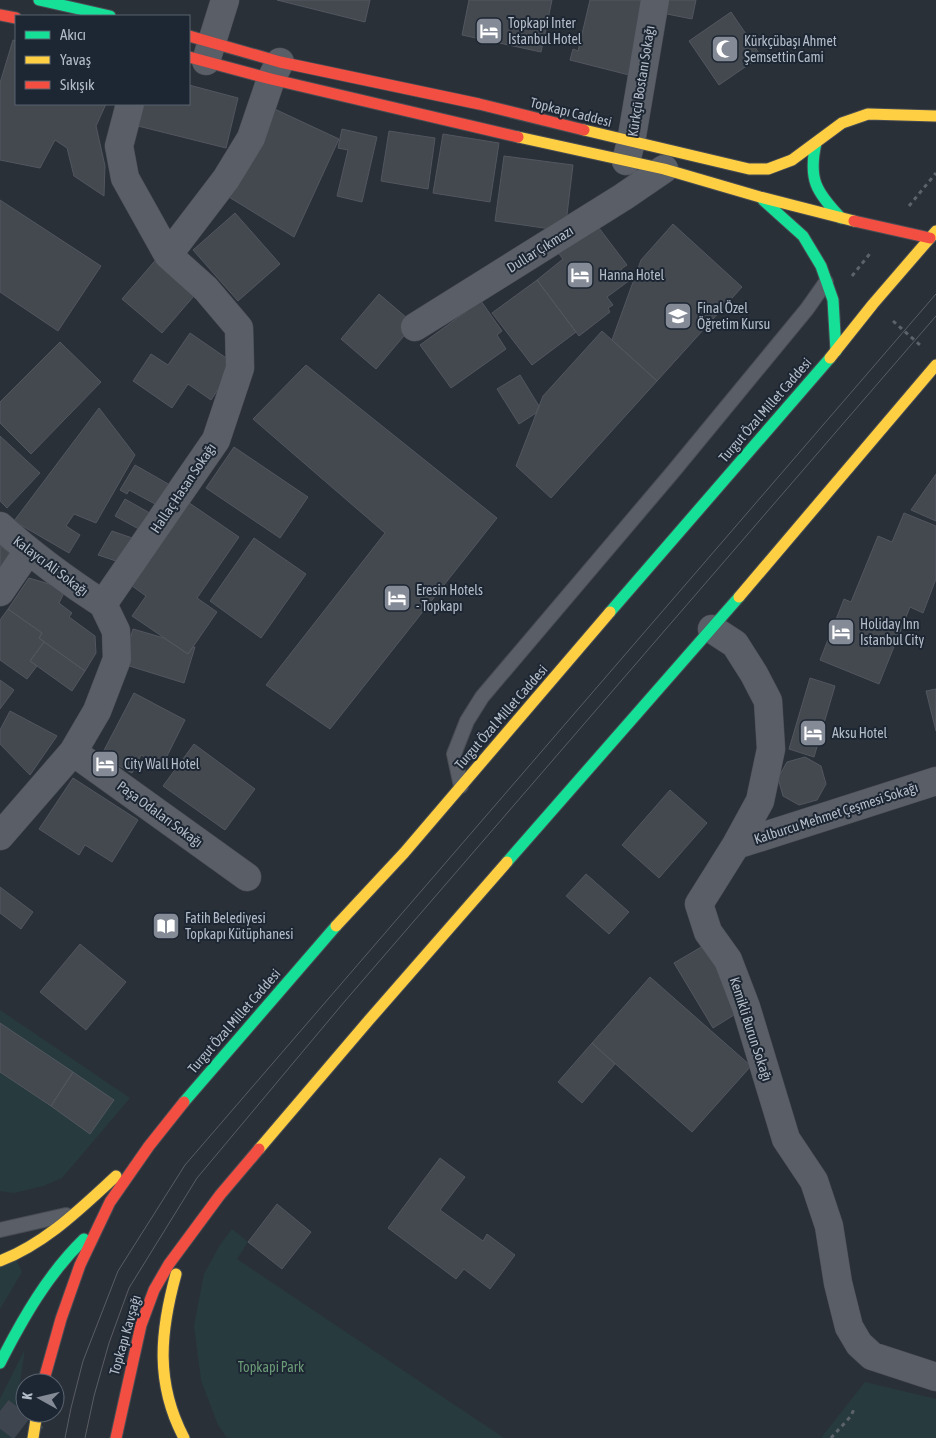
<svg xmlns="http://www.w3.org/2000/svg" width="936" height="1438" viewBox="0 0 936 1438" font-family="'Asap Condensed',sans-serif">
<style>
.green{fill:#273a3e}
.building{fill:#444950;stroke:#52575f}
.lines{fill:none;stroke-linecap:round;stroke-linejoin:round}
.primary-tunnel{stroke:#3f454e;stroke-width:28;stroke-dasharray:28 14;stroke-linecap:butt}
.lane-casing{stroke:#484c53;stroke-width:16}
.street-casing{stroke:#484c53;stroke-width:29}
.fast-casing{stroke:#484c53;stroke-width:13}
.slow-casing{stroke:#484c53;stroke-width:13}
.jam-casing{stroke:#484c53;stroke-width:13}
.path{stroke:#5d636a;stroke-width:3;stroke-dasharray:4 4;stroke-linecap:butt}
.lane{stroke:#5a5e66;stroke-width:14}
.street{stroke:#5a5e66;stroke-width:28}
.fast{stroke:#16e098;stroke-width:11}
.slow{stroke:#ffcf43;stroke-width:11}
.jam{stroke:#f24e42;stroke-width:11}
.tram{stroke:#595d64;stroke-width:1}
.labels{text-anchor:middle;stroke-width:4;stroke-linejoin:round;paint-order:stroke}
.poi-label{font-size:14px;fill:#b4bcc9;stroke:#1d2633;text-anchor:start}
.street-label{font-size:14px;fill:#b4bcc9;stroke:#1d2633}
.park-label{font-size:14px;fill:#6b9a76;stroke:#1d2633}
</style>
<rect width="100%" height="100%" fill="#2a3038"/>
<path class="green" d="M 0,1010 L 130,1098 L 62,1178 L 43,1186 L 14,1193 L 0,1191 Z
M 232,1229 L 248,1242 L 237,1259 L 504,1438 L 227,1438 L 218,1425 L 201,1380 L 194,1326 L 204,1274 L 220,1245 Z
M 16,1259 L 22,1272 L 0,1309 L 0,1265 Z
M 25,1349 L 12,1438 L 0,1438 L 0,1399 Z
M 865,1382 L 936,1399 L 936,1438 L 821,1438 Z"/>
<path class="building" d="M 277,0 L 370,0 L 365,22 Z
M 469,0 L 552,0 L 541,52 L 462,35 Z
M 590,0 L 648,0 L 629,75 L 570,60 L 573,49 L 578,51 Z
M 665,0 L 696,0 L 692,19 L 662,13 Z
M 731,12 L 761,56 L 719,85 L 689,41 Z
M 13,40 L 16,41 L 16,104 L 106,104 L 96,126 L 105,166 L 104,196 L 74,176 L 67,148 L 55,140 L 40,168 L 0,160 L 0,83 Z
M 189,85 L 238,98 L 226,148 L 134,125 L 139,104 L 189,104 Z
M 266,105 L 339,139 L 294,237 L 224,194 Z
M 342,129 L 377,137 L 362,202 L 337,196 L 348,150 L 338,148 Z
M 389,131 L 435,138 L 428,189 L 381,181 Z
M 443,134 L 499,143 L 490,202 L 433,193 Z
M 504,156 L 573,165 L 565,231 L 495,221 Z
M 0,200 L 101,266 L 58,331 L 0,292 Z
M 235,213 L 280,264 L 238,301 L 193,250 Z
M 593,220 L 627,265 L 621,269 L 630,280 L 607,297 L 613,305 L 608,308 L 610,312 L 579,336 L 537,280 L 563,259 L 555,249 Z
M 673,224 L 742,287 L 657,381 L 612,340 L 641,260 Z
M 160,255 L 200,289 L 162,333 L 122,299 Z
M 537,280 L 576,332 L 532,365 L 492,313 Z
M 379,294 L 414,324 L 376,369 L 341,339 Z
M 481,301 L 502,331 L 497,335 L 506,349 L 451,388 L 420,345 Z
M 602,331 L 657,381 L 551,498 L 516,466 L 543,396 Z
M 190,333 L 235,364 L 211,400 L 188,384 L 172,408 L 133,381 L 151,354 L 168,365 Z
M 60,342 L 101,382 L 31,454 L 0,423 L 0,402 Z
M 306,365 L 497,518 L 330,729 L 266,685 L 385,533 L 253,419 Z
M 520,375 L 539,406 L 536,413 L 519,424 L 497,389 Z
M 99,408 L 135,455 L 96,523 L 74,514 L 66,526 L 80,535 L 69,553 L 14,521 Z
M 0,436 L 40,473 L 7,508 L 0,501 Z
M 234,447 L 308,497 L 280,538 L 206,488 Z
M 135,465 L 170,485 L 151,511 L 155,504 L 129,490 L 127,494 L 120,490 Z
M 936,474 L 936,521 L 911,510 Z
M 125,499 L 155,516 L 146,533 L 115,516 Z
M 185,500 L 239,537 L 197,598 L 217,612 L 188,654 L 132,616 L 146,596 L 128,583 Z
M 904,513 L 936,526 L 936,579 L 923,613 L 910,607 L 879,684 L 820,660 L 844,599 L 851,602 L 878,536 L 892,542 Z
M 112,531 L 138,540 L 122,563 L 98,555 Z
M 254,538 L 306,574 L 261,638 L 210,601 Z
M 0,545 L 16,559 L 0,578 Z
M 29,578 L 66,589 L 59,603 L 72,613 L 69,617 L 95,636 L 96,653 L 85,671 L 39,638 L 42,633 L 8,609 Z
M 8,609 L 42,633 L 39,638 L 44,642 L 30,661 L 37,666 L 27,679 L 0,660 L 0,620 Z
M 133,629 L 164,638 L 188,654 L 193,647 L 195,647 L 184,683 L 123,664 Z
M 44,642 L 85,671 L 72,691 L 30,661 Z
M 810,678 L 835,686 L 814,757 L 789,749 Z
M 0,680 L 14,690 L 0,709 Z
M 936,689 L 936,731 L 926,691 Z
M 134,693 L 185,720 L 162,766 L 141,755 L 132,773 L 101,756 Z
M 10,711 L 57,736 L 30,775 L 0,744 L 0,730 Z
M 194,744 L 255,789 L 225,830 L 163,786 Z
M 805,757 L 821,766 L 826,784 L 817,800 L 799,805 L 783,796 L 778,778 L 787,762 Z
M 73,778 L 138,820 L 112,862 L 85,845 L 79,855 L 39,829 Z
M 670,790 L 707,823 L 659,878 L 622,845 Z
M 586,874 L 629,912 L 609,934 L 566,896 Z
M 0,887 L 33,912 L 21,929 L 0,913 Z
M 80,944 L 126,982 L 86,1030 L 40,992 Z
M 703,946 L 742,1010 L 713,1028 L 674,963 Z
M 650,977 L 751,1066 L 692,1132 L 592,1043 Z
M 0,1023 L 73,1072 L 51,1106 L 0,1072 Z
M 592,1043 L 615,1064 L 582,1103 L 558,1082 Z
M 73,1072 L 114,1100 L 90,1134 L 51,1106 Z
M 440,1158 L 465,1177 L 440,1210 L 483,1241 L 487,1234 L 515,1255 L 490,1289 L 464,1269 L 456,1279 L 388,1228 Z
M 277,1204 L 311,1232 L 282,1269 L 248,1242 Z"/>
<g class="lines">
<path class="primary-tunnel" d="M 0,1411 L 35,1438"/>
<g class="lane-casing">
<path id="lane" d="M 461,786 L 454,754 L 467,721 L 482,697 L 672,473 L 807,309 L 826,282
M 0,1230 L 66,1215"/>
</g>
<g class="street-casing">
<path id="street" d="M 206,61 L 225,0
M 626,161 L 631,142 L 655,0
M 168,255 L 226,179 L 251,138 L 271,79 L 280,62
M 415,327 L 623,197 L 664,169
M 0,526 C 32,555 66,580 103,604
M 0,592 L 28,551
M 103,604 L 216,440 L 240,368 L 239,328 L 206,289 L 168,255 L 125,178 L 119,146 L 130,104
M 712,629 L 735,644 L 754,674 L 768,701 L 771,749 L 760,801 L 736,845 L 699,904 L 708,932 L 728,960 L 746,1007 L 786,1139 L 814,1181 L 829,1226 L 838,1283 L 849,1327 L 859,1344 L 872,1356 L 936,1377
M 73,752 L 247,877
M 0,836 L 73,752 L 97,711 L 117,659 L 116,631 L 103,604
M 736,845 L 936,781"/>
</g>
<g class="fast-casing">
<path id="fast" d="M 39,0 L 110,16
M 816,143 C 808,179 816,192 841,218
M 763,200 L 803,236 L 821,266 L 833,300 L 836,351
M 610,612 L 830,358
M 507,862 L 739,597
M 184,1102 L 336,926
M 0,1363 C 23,1318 48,1274 84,1239"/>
</g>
<g class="slow-casing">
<path id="slow" d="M 584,130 L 749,169 L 768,169 L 792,160 L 842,123 L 868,114 L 936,116
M 518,137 L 664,169 L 760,197 L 854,221
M 830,358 L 873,304 L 936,231
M 739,597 L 936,365
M 336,926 L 404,853 L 610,612
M 259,1149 L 369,1020 L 507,862
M 0,1261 C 46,1243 80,1209 116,1176
M 176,1274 C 160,1332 155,1383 184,1438
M 33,1438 L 37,1413"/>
</g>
<g class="jam-casing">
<path id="jam" d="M 0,15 L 16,18
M 189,36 L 280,62 L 479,104 L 584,130
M 189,57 L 271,79 L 518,137
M 854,221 L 930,238
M 43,1383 L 61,1319 L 80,1265 L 110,1202 L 149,1146 L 184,1102
M 116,1438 L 141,1325 L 154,1290 L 169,1264 L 220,1195 L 259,1149"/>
</g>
<path class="path" d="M 909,206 L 936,173
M 852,276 L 872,251
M 893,321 L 920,345
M 831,1438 L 851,1416 L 854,1409"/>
<use href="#lane" class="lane"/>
<use href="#street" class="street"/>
<use href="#fast" class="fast"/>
<use href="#slow" class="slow"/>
<use href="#jam" class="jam"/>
<path class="tram" d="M 65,1438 L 71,1408 L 83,1361 L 118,1271 L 185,1165 L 936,294
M 85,1438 L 94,1396 L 109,1343 L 129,1288 L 197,1178 L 345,1001 L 936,316"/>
</g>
<defs>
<g id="hotel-square" transform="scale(1.4375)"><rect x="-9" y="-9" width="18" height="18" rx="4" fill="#848b96" stroke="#1d2633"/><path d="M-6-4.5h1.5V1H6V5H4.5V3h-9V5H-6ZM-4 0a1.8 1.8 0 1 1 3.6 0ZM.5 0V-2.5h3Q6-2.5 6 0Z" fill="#fff"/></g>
<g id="mosque-square" transform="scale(1.4375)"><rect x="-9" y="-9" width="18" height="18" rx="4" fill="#848b96" stroke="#1d2633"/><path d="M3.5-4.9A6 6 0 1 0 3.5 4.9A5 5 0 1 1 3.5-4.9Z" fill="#fff"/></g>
<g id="school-square" transform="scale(1.4375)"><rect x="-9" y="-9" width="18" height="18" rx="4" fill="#848b96" stroke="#1d2633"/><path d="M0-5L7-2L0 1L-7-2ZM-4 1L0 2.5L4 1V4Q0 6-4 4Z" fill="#fff"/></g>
<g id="library-square" transform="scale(1.4375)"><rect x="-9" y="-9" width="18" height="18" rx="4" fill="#848b96" stroke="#1d2633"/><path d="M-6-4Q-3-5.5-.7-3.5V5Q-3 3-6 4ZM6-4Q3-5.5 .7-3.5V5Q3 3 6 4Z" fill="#fff"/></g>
</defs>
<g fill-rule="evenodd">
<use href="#hotel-square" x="489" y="31"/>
<use href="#mosque-square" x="725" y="49"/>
<use href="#hotel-square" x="580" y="275"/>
<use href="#school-square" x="678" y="316"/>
<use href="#hotel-square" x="397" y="598"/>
<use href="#hotel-square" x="841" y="632"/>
<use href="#hotel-square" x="813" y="733"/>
<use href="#hotel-square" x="105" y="764"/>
<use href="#library-square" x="166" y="926"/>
</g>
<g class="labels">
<g class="poi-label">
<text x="508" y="28">Topkapi Inter<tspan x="508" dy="16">Istanbul Hotel</tspan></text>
<text x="744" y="46">Kürkçübaşı Ahmet<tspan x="744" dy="16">Şemsettin Cami</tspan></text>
<text x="599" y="280">Hanna Hotel</text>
<text x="697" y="313">Final Özel<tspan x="697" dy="16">Öğretim Kursu</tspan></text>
<text x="416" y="595">Eresin Hotels<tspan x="416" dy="16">- Topkapı</tspan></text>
<text x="860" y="629">Holiday Inn<tspan x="860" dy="16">Istanbul City</tspan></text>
<text x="832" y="738">Aksu Hotel</text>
<text x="124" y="769">City Wall Hotel</text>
<text x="185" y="923">Fatih Belediyesi<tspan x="185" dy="16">Topkapı Kütüphanesi</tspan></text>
</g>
<g class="street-label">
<text transform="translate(641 81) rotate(-81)" y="5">Kürkçü Bostanı Sokağı</text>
<text transform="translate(571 112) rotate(14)" y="5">Topkapı Caddesi</text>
<text transform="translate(540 249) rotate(-32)" y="5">Dullar Çıkmazı</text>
<text transform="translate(765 410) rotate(-49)" y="5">Turgut Özal Millet Caddesi</text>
<text transform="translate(183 488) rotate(-56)" y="5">Hallaç Hasan Sokağı</text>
<text transform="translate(51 566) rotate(37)" y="5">Kalaycı Ali Sokağı</text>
<text transform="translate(501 717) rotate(-49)" y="5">Turgut Özal Millet Caddesi</text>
<text transform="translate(836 813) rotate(-18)" y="5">Kalburcu Mehmet Çeşmesi Sokağı</text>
<text transform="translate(160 814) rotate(36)" y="5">Paşa Odaları Sokağı</text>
<text transform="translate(234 1021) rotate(-49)" y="5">Turgut Özal Millet Caddesi</text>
<text transform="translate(751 1029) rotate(72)" y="5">Kemikli Burun Sokağı</text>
<text transform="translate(125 1335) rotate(-74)" y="5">Topkapı Kavşağı</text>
</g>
<g class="park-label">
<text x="271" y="1372">Topkapi Park</text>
</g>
</g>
<rect x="15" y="15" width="175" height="90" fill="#1d2633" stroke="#59626f"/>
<rect x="25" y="31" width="25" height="8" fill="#16e098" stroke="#59626f"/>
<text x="60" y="40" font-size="15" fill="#b4bcc9">Akıcı</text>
<rect x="25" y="56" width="25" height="8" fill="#ffcf43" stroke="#59626f"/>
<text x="60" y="65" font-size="15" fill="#b4bcc9">Yavaş</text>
<rect x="25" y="81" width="25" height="8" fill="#f24e42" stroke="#59626f"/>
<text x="60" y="90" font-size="15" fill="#b4bcc9">Sıkışık</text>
<g transform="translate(40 1398) rotate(278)"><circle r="24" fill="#1d2633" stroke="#59626f"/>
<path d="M0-4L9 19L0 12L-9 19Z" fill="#848b96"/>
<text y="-8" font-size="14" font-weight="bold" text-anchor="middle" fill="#b4bcc9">K</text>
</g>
</svg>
